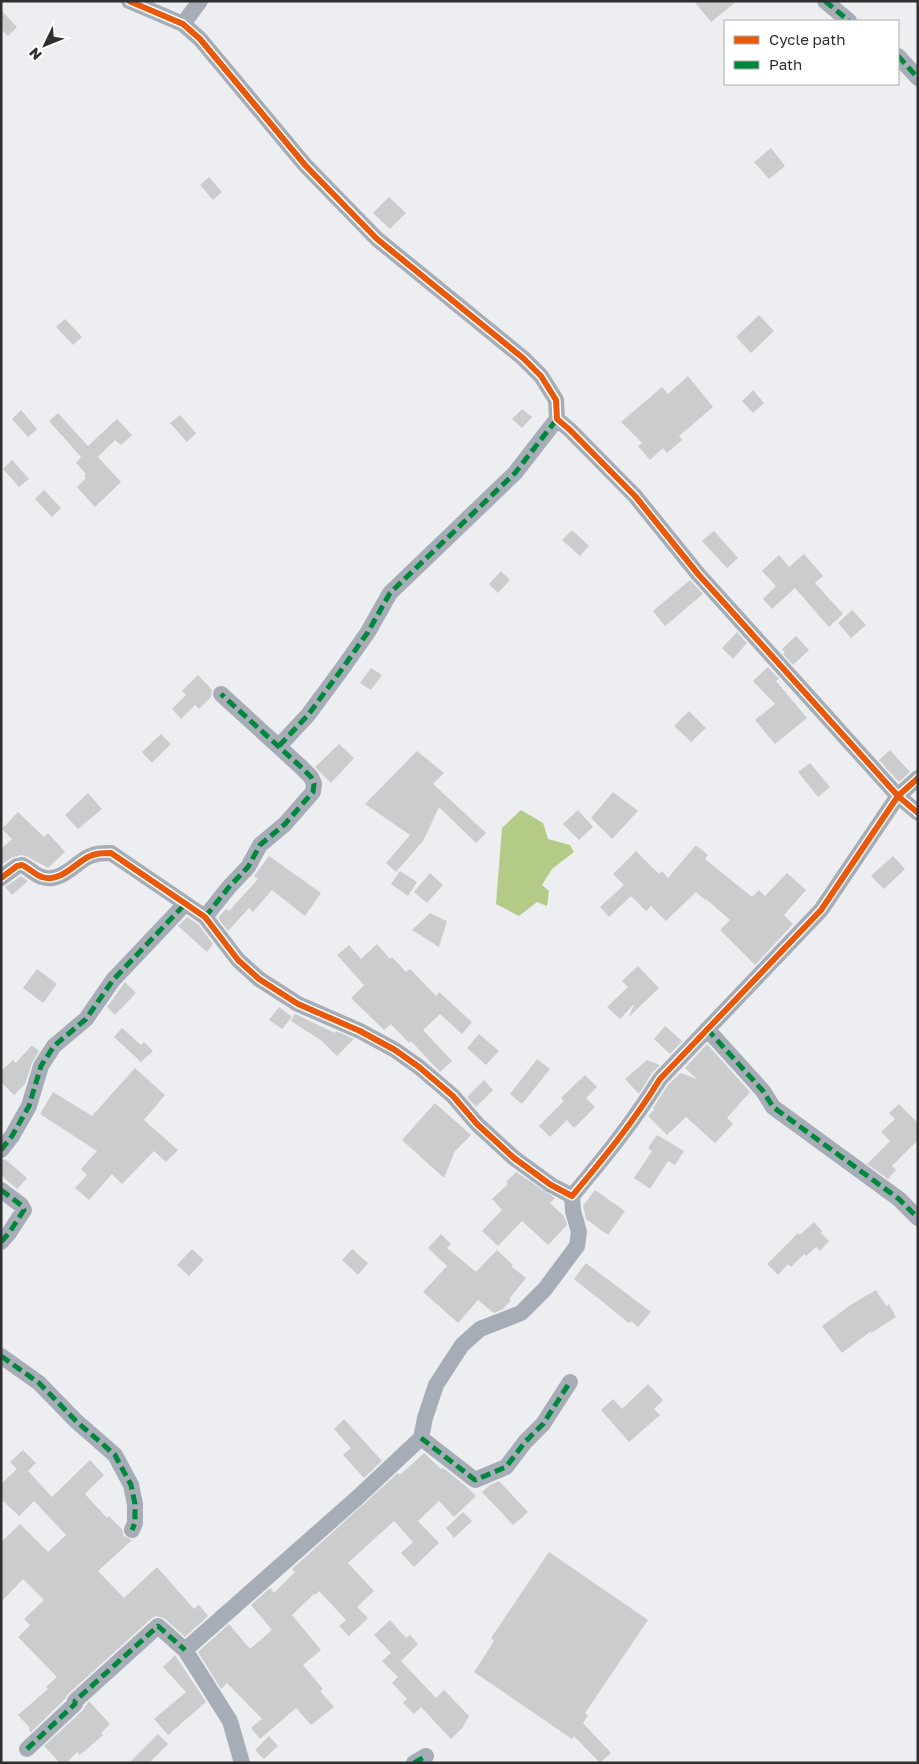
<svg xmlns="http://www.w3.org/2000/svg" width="919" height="1764" viewBox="0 0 919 1764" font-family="'Golos Text',sans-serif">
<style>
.water{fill:#b4cb88}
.building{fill:#caccce}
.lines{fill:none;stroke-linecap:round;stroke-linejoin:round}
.minor{stroke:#a6adb6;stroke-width:16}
.quiet{stroke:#00873e;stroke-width:5;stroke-dasharray:10 5;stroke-linecap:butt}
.cycleway-casing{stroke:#fff;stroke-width:9}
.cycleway{stroke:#e8590c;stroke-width:6}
</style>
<rect width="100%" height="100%" fill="#eceef1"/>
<path class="water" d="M 521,810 L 543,823 L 548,839 L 570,845 L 574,852 L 552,869 L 542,885 L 549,891 L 547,906 L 537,902 L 519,916 L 496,904 L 502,828 Z"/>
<path class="building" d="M 694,1 L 737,1 L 711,22 Z
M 1,10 L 17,27 L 8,36 L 1,29 Z
M 771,148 L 785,166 L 769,179 L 754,162 Z
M 209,177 L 222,192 L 213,200 L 200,185 Z
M 389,197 L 406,213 L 390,229 L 373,213 Z
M 759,315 L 774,331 L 751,353 L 736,337 Z
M 65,319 L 82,337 L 73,345 L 56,327 Z
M 688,376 L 713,407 L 679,436 L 682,440 L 667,453 L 663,448 L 650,460 L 638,446 L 642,443 L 621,422 L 662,387 L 668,394 Z
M 753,390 L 764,403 L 753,413 L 742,401 Z
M 522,409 L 532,417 L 522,428 L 512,419 Z
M 21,410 L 37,429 L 28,437 L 12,419 Z
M 58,413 L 88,446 L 117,419 L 132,435 L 121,445 L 115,440 L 98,457 L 121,482 L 95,507 L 77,487 L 86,478 L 84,475 L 86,474 L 76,463 L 81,457 L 49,421 Z
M 180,415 L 196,433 L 187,442 L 170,423 Z
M 12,460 L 29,479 L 19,487 L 3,469 Z
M 44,490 L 61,508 L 52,517 L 35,499 Z
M 572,530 L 589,546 L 580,556 L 562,540 Z
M 714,531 L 738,558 L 727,568 L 702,541 Z
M 804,554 L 823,576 L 815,583 L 843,614 L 829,627 L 795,588 L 772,609 L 763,599 L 776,586 L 762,571 L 779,555 L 789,567 Z
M 501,571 L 510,580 L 498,593 L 489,584 Z
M 690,580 L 703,594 L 665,626 L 653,611 Z
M 852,610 L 866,625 L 851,638 L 838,623 Z
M 737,632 L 747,643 L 733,659 L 722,648 Z
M 796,636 L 809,650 L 793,665 L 783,654 L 785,652 L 782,649 Z
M 768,667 L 779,679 L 776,681 L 807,718 L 775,744 L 755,720 L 775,704 L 753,681 Z
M 371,668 L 382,675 L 371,690 L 360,683 Z
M 198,675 L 212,690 L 211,697 L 199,709 L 195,705 L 181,719 L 172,709 L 186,695 L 182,691 Z
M 689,711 L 706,728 L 691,742 L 674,726 Z
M 161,734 L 171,744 L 152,763 L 142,752 Z
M 339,744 L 354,758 L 331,783 L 315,767 Z
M 890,750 L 910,772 L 899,782 L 879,760 Z
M 417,751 L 444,773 L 433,784 L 486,833 L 476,843 L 439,807 L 423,841 L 396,872 L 386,863 L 410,835 L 365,804 Z
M 810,763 L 830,787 L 818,797 L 798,772 Z
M 613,792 L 638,811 L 612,839 L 591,818 Z
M 88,793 L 102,809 L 78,829 L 65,815 Z
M 578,810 L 593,827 L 579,840 L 563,824 Z
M 18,812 L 44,837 L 48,833 L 65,852 L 48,868 L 26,856 L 21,855 L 11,858 L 1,865 L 1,849 L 12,839 L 2,829 Z
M 696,845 L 708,855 L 705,859 L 752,897 L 759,890 L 765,896 L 787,873 L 806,890 L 784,915 L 793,924 L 755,965 L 720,930 L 730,920 L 706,899 L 705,900 L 696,892 L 666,921 L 651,906 L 646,911 L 631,896 L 609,917 L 600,907 L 624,885 L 613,874 L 636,851 L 659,874 L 662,871 L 668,878 Z
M 269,856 L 321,893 L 305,916 L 272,890 L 253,912 L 249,908 L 228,931 L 218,918 L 226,909 L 229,911 L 258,879 L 254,876 Z
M 893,856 L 905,869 L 884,889 L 871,876 Z
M 400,871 L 417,882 L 408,896 L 391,884 Z
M 430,873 L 443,885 L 427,903 L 414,892 Z
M 21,876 L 28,881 L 12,895 L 5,887 Z
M 430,913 L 447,921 L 439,947 L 412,930 Z
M 187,917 L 198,924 L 213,944 L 207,952 L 178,926 Z
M 377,944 L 390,959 L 392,957 L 406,972 L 410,969 L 436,996 L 439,992 L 472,1022 L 462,1034 L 440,1014 L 423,1030 L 452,1061 L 440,1072 L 411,1041 L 409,1043 L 391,1024 L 384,1030 L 351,998 L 364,985 L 337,955 L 349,945 L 361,959 Z
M 638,966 L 659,988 L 629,1017 L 634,1004 L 620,1019 L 607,1007 L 628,987 L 622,981 Z
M 37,969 L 57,984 L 43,1003 L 23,988 Z
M 125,982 L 136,993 L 115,1015 L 107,1007 Z
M 279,1007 L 292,1017 L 282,1029 L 269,1020 Z
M 295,1014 L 335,1033 L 336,1031 L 354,1039 L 337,1056 L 322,1041 L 291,1021 Z
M 665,1026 L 682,1041 L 670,1054 L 654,1039 Z
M 122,1028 L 141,1045 L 144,1042 L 153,1051 L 141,1062 L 114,1037 Z
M 479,1034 L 499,1051 L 486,1065 L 467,1048 Z
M 707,1044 L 750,1092 L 727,1118 L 733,1124 L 715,1143 L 686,1117 L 667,1135 L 648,1116 L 654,1110 L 653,1108 L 668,1085 L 680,1073 L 697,1079 L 685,1068 Z
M 32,1045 L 39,1051 L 32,1063 L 25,1084 L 14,1095 L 1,1082 L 1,1071 L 13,1060 L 16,1063 Z
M 537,1059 L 550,1069 L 522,1104 L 510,1094 Z
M 647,1060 L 660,1065 L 652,1073 L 639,1094 L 625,1079 Z
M 135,1068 L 165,1095 L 144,1120 L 178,1150 L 166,1162 L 154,1151 L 122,1184 L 112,1174 L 89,1200 L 75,1188 L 87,1175 L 81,1169 L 97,1151 L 40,1114 L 53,1092 L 92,1116 Z
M 585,1075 L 597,1087 L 586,1098 L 595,1107 L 574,1128 L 567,1120 L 550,1137 L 539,1126 L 564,1101 L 561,1098 Z
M 484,1080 L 493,1090 L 476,1107 L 467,1097 Z
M 435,1103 L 471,1135 L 455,1151 L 444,1178 L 402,1140 Z
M 899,1104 L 918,1123 L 918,1140 L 892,1166 L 896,1170 L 888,1179 L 867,1164 L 890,1141 L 881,1132 L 895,1119 L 889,1113 Z
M 657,1135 L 684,1151 L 675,1165 L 668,1161 L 650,1189 L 634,1178 L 652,1151 L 648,1148 Z
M 5,1159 L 27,1178 L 17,1189 L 1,1175 L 1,1160 Z
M 516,1172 L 555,1198 L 550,1203 L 564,1216 L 567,1225 L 548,1245 L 522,1221 L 498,1246 L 482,1231 L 502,1210 L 492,1199 L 508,1184 L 506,1182 Z
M 595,1190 L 625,1211 L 608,1235 L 586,1219 L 583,1206 Z
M 814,1222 L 822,1231 L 821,1233 L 829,1241 L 820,1251 L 816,1247 L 806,1256 L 804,1254 L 791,1267 L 788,1264 L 778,1275 L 767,1264 L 798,1233 L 800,1235 Z
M 441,1234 L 451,1244 L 447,1248 L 476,1272 L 497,1250 L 513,1265 L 511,1266 L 526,1278 L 509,1299 L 511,1300 L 503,1309 L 494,1313 L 478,1300 L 458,1323 L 423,1292 L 447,1266 L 428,1248 Z
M 192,1249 L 204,1260 L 189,1276 L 177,1265 Z
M 352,1249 L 368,1263 L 358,1275 L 342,1260 Z
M 586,1263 L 651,1312 L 638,1327 L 631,1321 L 629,1323 L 574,1279 Z
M 876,1290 L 886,1306 L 889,1304 L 896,1317 L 871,1333 L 871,1331 L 842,1353 L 822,1326 L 852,1304 Z
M 648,1384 L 663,1400 L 654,1409 L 660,1415 L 629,1442 L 601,1410 L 613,1399 L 622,1409 Z
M 344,1419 L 382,1461 L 364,1478 L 343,1455 L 351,1448 L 334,1429 Z
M 23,1450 L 36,1463 L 28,1471 L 52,1497 L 90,1460 L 104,1475 L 85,1494 L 107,1518 L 109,1516 L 122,1529 L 124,1536 L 132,1540 L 98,1571 L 124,1598 L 157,1567 L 194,1609 L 199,1605 L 208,1616 L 185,1637 L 164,1618 L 156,1616 L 152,1618 L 68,1694 L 65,1699 L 31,1732 L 29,1730 L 30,1728 L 18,1715 L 48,1689 L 46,1687 L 57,1677 L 18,1637 L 30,1625 L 24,1619 L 44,1600 L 23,1579 L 1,1602 L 1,1542 L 20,1524 L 48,1552 L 66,1535 L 34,1501 L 19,1516 L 1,1499 L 1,1484 L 17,1469 L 10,1462 Z
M 424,1453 L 441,1469 L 443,1468 L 467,1487 L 476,1496 L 454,1517 L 439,1501 L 418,1521 L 439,1543 L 414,1567 L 401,1553 L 413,1542 L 394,1521 L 348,1563 L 374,1591 L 357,1607 L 368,1618 L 349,1636 L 339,1626 L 346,1620 L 319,1591 L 315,1595 L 314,1594 L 292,1615 L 321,1650 L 303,1665 L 323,1689 L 320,1691 L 334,1707 L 311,1725 L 296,1708 L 260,1739 L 251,1728 L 262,1719 L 227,1683 L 221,1689 L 198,1652 L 229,1624 L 250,1649 L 272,1630 L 251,1605 L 270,1588 L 274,1593 L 295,1572 L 292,1569 L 398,1473 L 400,1475 Z
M 499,1481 L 528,1512 L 513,1525 L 482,1492 L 490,1485 Z
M 463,1512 L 472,1521 L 454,1538 L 446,1528 Z
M 549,1552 L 648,1620 L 585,1713 L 588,1715 L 583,1723 L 611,1753 L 600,1763 L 574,1736 L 572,1739 L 474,1672 L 494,1641 L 491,1638 Z
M 390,1620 L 406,1638 L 410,1635 L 418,1644 L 401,1661 L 436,1698 L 444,1690 L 469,1716 L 463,1727 L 451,1739 L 421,1707 L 414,1714 L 403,1703 L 407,1699 L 392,1683 L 398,1677 L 382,1661 L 391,1653 L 374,1635 Z
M 175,1655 L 206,1702 L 168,1735 L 154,1719 L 186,1692 L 163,1667 Z
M 89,1701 L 110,1724 L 101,1733 L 103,1735 L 80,1755 L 77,1752 L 66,1763 L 60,1763 L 44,1746 L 82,1711 Z
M 158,1734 L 168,1744 L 149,1763 L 129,1763 Z
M 269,1736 L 278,1746 L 264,1759 L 255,1750 Z"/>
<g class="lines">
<path class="minor" d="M 129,1 L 183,24 L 200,39 L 305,165 L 377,239 L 523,358 L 541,376 L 556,400 L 557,419 L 570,430 L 635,496 L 698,574 L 898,796 L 918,813
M 825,1 L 849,21
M 183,24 L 200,1
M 898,56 L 918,78
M 279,746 L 308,715 L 342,669 L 368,632 L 390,593 L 515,473 L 557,419
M 1,878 L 17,866 L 22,865 C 29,868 35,875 42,877 C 60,883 73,865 88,857 C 95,853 102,853 111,853 L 205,917 L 238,960 L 259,979 L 298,1004 L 360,1031 L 395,1050 L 419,1067 L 453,1096 L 477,1124 L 514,1158 L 551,1185 L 572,1196 C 604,1158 634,1121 660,1079 L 821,910 L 898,796 L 918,778
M 205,917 L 229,887 L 248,867 L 260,845 L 285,824 L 313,792 L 314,784 L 311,777 L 301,767 L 221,694
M 707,1029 L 763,1091 L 773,1107 L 899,1199 L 918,1218
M 1,1150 L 12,1136 L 29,1106 L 41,1066 L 54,1046 L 86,1019 L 113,980 L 185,904
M 1,1190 L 21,1205 L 24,1210 L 9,1233 L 1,1242
M 1,1356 L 39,1383 L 76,1421 L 115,1455 L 131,1485 L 135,1504 L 135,1523 L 132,1530
M 421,1438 L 475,1480 L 506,1467 L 525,1442 L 543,1424 L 570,1382
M 27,1749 L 75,1704 L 75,1701 L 158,1626 L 185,1650
M 242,1763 L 230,1721 L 185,1650 L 357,1498 L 421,1438 L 425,1418 L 436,1385 L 462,1345 L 480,1329 L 521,1313 L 545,1289 L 577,1246 L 579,1232 L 573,1211 L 572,1196
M 414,1763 L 426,1756"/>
<path class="quiet" d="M 825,1 L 849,21
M 898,56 L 918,78
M 279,746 L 308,715 L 342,669 L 368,632 L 390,593 L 515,473 L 557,419
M 205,917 L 229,887 L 248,867 L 260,845 L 285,824 L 313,792 L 314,784 L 311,777 L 301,767 L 221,694
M 707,1029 L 763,1091 L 773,1107 L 899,1199 L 918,1218
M 1,1150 L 12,1136 L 29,1106 L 41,1066 L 54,1046 L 86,1019 L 113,980 L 185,904
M 1,1190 L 21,1205 L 24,1210 L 9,1233 L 1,1242
M 1,1356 L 39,1383 L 76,1421 L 115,1455 L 131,1485 L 135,1504 L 135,1523 L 132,1530
M 421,1438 L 475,1480 L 506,1467 L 525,1442 L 543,1424 L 570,1382
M 27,1749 L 75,1704 L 75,1701 L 158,1626 L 185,1650
M 414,1763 L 426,1756"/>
<g class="cycleway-casing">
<path id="cycleway" d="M 129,1 L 183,24 L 200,39 L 305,165 L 377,239 L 523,358 L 541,376 L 556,400 L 557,419 L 570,430 L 635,496 L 698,574 L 898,796 L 918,813
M 1,878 L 17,866 L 22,865 C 29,868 35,875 42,877 C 60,883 73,865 88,857 C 95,853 102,853 111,853 L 205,917 L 238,960 L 259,979 L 298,1004 L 360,1031 L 395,1050 L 419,1067 L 453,1096 L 477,1124 L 514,1158 L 551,1185 L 572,1196 C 604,1158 634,1121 660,1079 L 821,910 L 898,796 L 918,778"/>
</g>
<use href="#cycleway" class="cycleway"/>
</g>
<rect width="919" height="1764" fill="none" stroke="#2d2f31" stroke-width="5"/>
<rect x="724" y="20" width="175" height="65" fill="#ffffff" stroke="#abacad"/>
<rect x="734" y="36" width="25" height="8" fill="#e8590c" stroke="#abacad"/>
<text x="769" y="45" font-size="15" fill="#2d2f31">Cycle path</text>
<rect x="734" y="61" width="25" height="8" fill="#00873e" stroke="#abacad"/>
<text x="769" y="70" font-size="15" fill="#2d2f31">Path</text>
<g transform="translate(45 45) rotate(227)" stroke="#ffffff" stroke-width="4" paint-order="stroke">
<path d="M0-4L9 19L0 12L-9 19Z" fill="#2d2f31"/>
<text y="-8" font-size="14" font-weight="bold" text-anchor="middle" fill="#2d2f31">N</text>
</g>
</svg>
